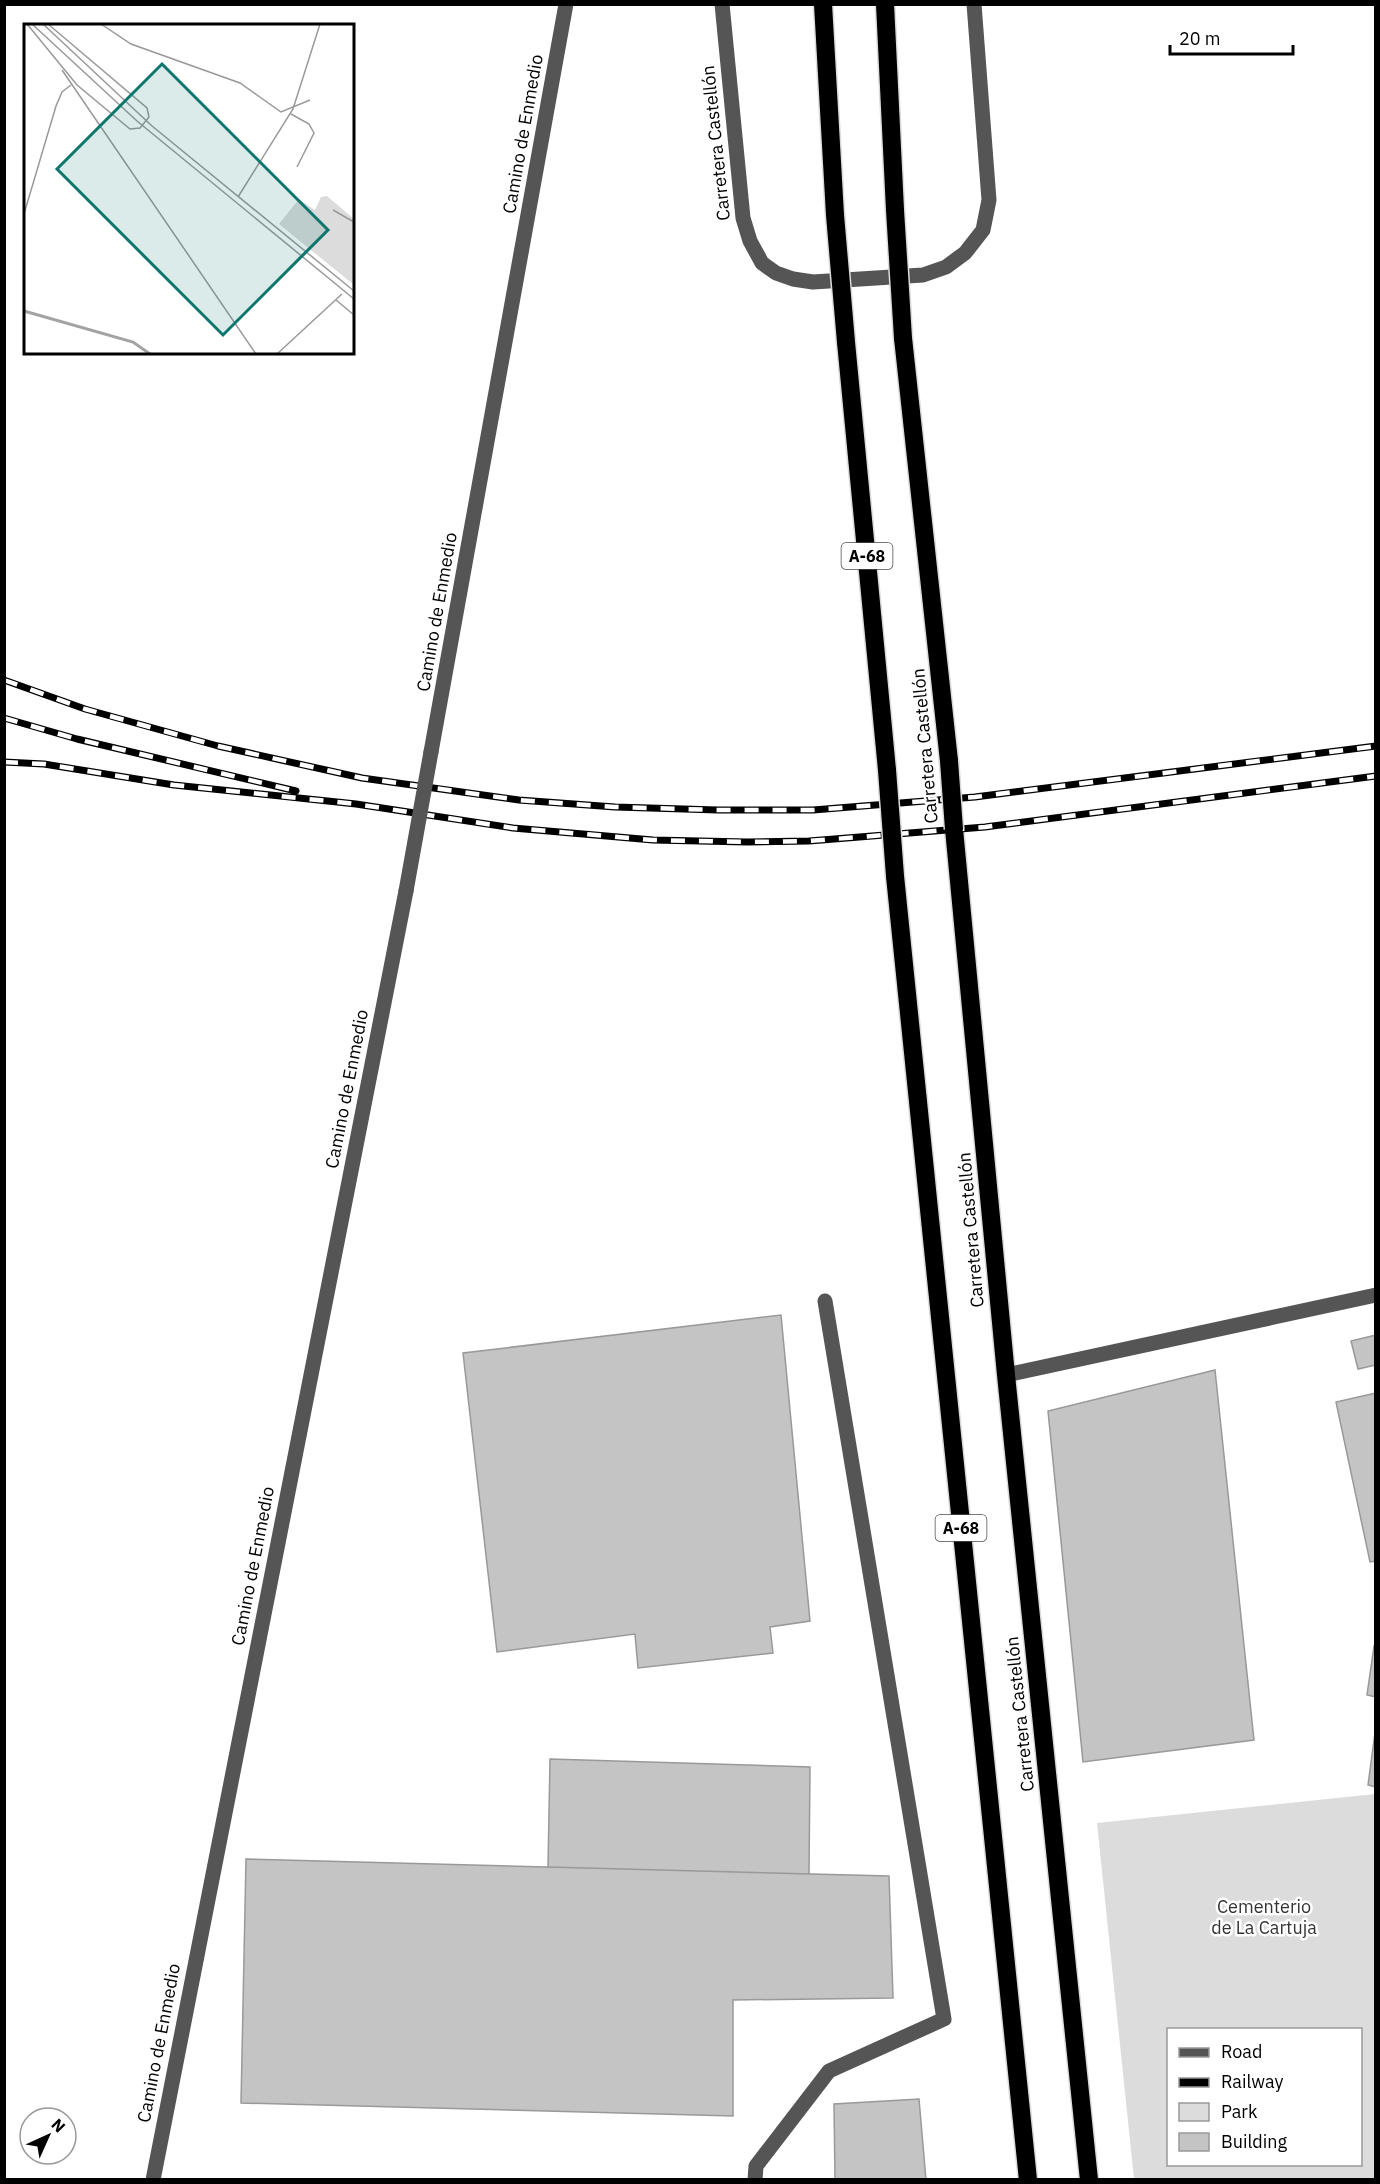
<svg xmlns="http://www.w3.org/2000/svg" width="1380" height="2184" viewBox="0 0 1380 2184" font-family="'IBM Plex Sans',sans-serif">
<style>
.green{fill:#dcdcdc;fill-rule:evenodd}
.building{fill:#c4c4c4;stroke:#999;stroke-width:1.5}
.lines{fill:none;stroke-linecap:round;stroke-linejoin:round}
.highway-casing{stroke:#dbdbdb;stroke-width:21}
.minor{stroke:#555;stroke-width:15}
.highway{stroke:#000;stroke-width:18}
.rail-casing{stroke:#000;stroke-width:7}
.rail{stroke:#fff;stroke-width:4.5;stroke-dasharray:14;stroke-linecap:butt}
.highway-bridge-casing{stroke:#dbdbdb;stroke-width:21;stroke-linecap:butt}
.minor-bridge{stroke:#555;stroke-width:15}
.highway-bridge{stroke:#000;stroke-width:18}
.labels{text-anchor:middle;stroke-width:5;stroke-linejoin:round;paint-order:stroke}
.shield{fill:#fff;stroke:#4c4c4c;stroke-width:1.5}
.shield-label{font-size:16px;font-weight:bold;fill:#000}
.street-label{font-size:18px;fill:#000;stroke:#fff}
.park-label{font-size:18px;fill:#333;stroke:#fff}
.inset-river{fill:none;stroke:#a3a3a3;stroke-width:3}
.inset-road{fill:none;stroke:#999;stroke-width:1.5}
.view{fill:#0f766e;fill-opacity:0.15;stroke:#0f766e;stroke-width:3}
.inset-edge{fill:none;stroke:#000;stroke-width:3}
</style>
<rect width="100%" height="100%" fill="#fff"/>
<path class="green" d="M 1375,1794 L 1375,2179 L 1134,2179 L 1097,1823 ZM 1168,2030 L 1360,2030 L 1360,2164 L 1168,2164 Z"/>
<path class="building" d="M 781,1315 L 810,1621 L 770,1627 L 773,1653 L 638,1668 L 635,1634 L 497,1652 L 463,1353 Z
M 1376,1335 L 1376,1365 L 1358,1369 L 1351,1341 Z
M 1215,1370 L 1254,1740 L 1083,1762 L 1048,1411 Z
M 1376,1393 L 1376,1561 L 1370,1562 L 1336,1402 Z
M 1374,1646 L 1376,1646 L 1376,1697 L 1367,1695 Z
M 1376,1725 L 1376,1787 L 1368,1785 Z
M 550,1759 L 810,1767 L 809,1874 L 548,1867 Z
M 246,1859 L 889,1876 L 893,1998 L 733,2000 L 733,2116 L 241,2103 Z
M 919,2099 L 926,2180 L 835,2180 L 834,2104 Z"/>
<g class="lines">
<g class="highway-casing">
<path id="highway" d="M 823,4 L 835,215
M 885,4 L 895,210
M 903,338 L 949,761
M 846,342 L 887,770
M 954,829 L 1006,1375 L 1089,2180
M 895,876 L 1028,2180"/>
</g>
<path class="minor" d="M 722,4 L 743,218 L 750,241 L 762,263 L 776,273 L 793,279 L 813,282 L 923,275 L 946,267 L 965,253 L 983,230 L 989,200 L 974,4
M 431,752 L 566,4
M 1006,1375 L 1376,1295
M 153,2180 L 406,891
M 755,2180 L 756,2166 L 829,2071 L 944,2019 L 825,1301"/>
<use href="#highway" class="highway"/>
<g class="rail-casing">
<path id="rail" d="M 4,680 L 85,709 L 218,746 L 362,778 L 519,800 L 615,807 L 718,810 L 813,810 L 975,797 L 1376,746
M 4,718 L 77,739 L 296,791
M 4,762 L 44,764 L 174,785 L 356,804 L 513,828 L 653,840 L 747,842 L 809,841 L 985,827 L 1376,776"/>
</g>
<use href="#rail" class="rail"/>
<g class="highway-bridge-casing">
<path id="highway-bridge" d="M 895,210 L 903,338
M 835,215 L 846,342
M 949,761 L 954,829
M 887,770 L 895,876"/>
</g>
<path class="minor-bridge" d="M 406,891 L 431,752"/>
<use href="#highway-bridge" class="highway-bridge"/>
</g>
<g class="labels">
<g class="shield">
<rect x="841.5" y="543" width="51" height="26" rx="4.5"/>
<rect x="935.5" y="1515" width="51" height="26" rx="4.5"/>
</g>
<g class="shield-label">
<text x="867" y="562">A-68</text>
<text x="961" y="1534">A-68</text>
</g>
<g class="street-label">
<text transform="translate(523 134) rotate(-80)" y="6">Camino de Enmedio</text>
<text transform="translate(716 143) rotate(-96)" y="6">Carretera Castellón</text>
<text transform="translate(437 612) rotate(-80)" y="6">Camino de Enmedio</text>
<text transform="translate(925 746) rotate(-95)" y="6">Carretera Castellón</text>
<text transform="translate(347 1089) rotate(-79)" y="6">Camino de Enmedio</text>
<text transform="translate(971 1230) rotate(-95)" y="6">Carretera Castellón</text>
<text transform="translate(253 1566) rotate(-79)" y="6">Camino de Enmedio</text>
<text transform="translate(1020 1714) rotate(-96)" y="6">Carretera Castellón</text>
<text transform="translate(159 2043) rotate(-79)" y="6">Camino de Enmedio</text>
</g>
<g class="park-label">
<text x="1264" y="1913">Cementerio<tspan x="1264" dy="21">de La Cartuja</tspan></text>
</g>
</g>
<g transform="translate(24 24)">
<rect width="330" height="330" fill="#fff"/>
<path d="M 303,172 L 330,195 L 330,261 L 255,200 L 275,175 L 291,186 L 297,173 Z" fill="#dcdcdc"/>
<path class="inset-river" d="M 0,287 L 109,318 L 126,330"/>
<path class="inset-road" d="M 3,0 L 53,61 L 106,105 L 116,104 L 125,93 L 123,84 L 24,0M 8,0 L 113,97 L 330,275M 19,0 L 128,102 L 330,267M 77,0 L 107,20 L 216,59 L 257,88 L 286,76M 38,46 L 232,330M 267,90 L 285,100 L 290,109 L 273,143M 214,173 L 269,85 L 296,0M 309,186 L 330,198M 0,190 L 32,82 L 38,68 L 47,61M 312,276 L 330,291M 253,330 L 318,270"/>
<path class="view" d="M 138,40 L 304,206 L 199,311 L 33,145 Z"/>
<rect width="330" height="330" class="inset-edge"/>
</g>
<rect width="1380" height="2184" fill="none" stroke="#000000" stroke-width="12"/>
<rect x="1167" y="2028" width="195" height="138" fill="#ffffff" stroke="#999999" stroke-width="1.5"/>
<rect x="1179" y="2048" width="30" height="9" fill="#555555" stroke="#999999" stroke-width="1.5"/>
<text x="1221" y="2058" font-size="18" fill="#000000">Road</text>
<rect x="1179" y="2078" width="30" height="9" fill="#000000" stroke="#999999" stroke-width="1.5"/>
<text x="1221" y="2088" font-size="18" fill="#000000">Railway</text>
<rect x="1179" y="2103" width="30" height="18" fill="#dcdcdc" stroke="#999999" stroke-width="1.5"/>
<text x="1221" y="2118" font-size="18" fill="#000000">Park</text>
<rect x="1179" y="2133" width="30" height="18" fill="#c4c4c4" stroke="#999999" stroke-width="1.5"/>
<text x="1221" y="2148" font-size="18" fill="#000000">Building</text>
<g transform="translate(48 2136) rotate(45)"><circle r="28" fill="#ffffff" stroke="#999999" stroke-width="1.5"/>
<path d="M0-4.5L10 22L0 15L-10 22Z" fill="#000000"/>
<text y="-9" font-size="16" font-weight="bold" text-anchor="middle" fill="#000000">N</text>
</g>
<path d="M1170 45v9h123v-9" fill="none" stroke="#000000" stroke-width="3"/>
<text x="1179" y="45" font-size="18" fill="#000000" stroke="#ffffff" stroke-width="4.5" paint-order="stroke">20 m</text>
</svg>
